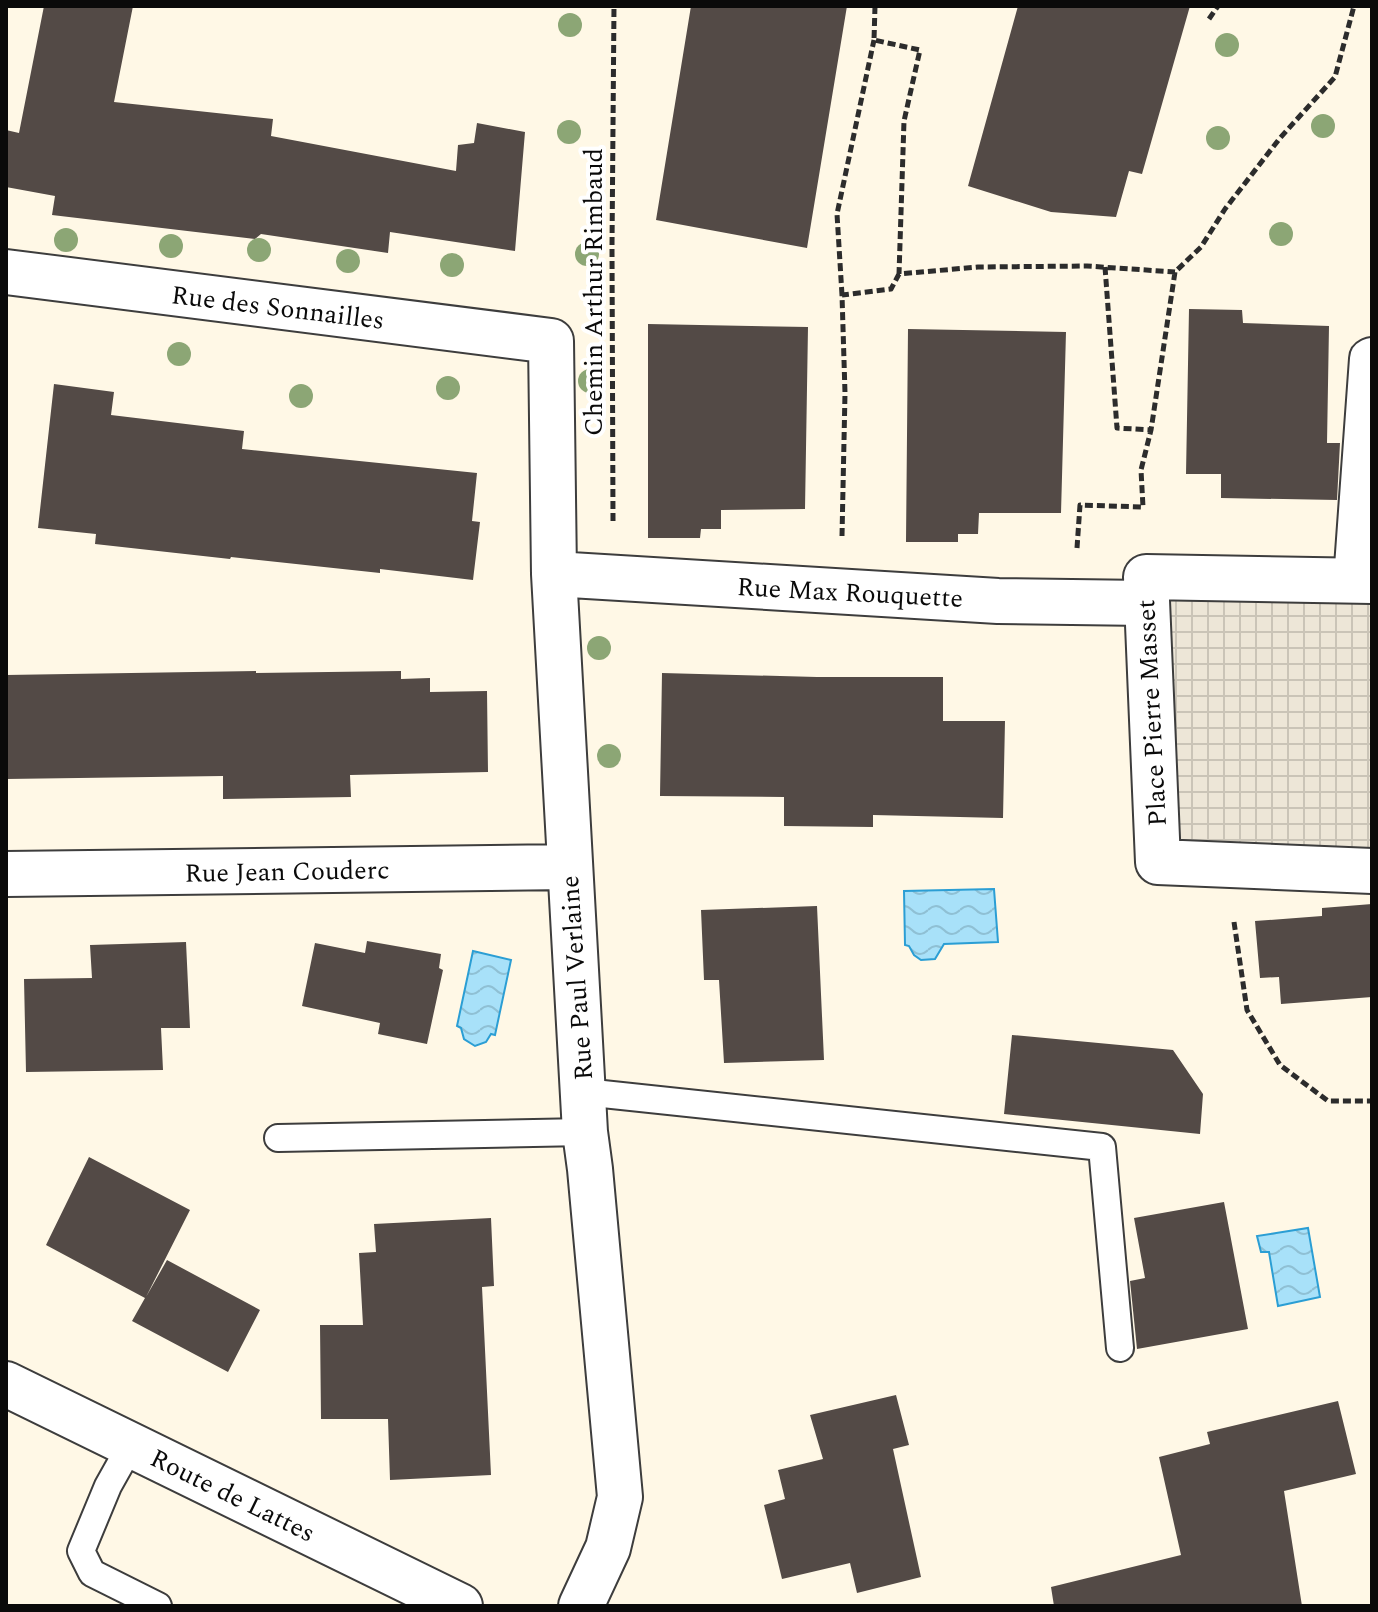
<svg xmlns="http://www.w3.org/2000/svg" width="1378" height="1612" viewBox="0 0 1378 1612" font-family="Spectral,serif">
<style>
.plaza{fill:url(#plaza-grid)}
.water{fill:url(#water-waves);stroke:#2b9ed4;stroke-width:2}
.building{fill:#534a46}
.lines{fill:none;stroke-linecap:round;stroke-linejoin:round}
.service-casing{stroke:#3d3d3d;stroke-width:30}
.pedestrian-casing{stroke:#3d3d3d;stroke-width:44}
.minor-casing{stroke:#3d3d3d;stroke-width:48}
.path{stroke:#2c2c2c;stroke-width:5;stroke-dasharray:8 4;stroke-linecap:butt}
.service{stroke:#fff;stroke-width:26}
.pedestrian{stroke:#fff;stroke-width:40}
.minor{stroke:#fff;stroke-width:44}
.tree{fill:#8ca675}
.labels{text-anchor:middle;stroke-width:8;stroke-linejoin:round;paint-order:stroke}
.street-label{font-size:26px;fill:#0a0a0a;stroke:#fff}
</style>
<defs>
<pattern id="plaza-grid" width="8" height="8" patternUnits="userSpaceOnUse" patternTransform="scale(2)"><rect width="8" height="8" fill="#ede6d7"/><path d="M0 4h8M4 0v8" fill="none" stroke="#cac4b7"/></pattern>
<pattern id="water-waves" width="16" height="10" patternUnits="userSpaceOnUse" patternTransform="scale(2)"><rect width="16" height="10" fill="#a8e1f9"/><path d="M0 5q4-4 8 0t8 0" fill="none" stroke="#8fc0d4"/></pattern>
</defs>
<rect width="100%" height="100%" fill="#fff8e6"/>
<path class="plaza" d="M 1146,577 L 1372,581 L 1372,866 L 1166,863 Z"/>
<path class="water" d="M 994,889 L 998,942 L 944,944 L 935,959 L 921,960 L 914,955 L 909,946 L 905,945 L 904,891 Z
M 473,951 L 511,960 L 495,1035 L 491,1034 L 486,1042 L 475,1046 L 464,1039 L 461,1028 L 457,1026 Z
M 1308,1228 L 1320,1297 L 1278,1306 L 1269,1252 L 1261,1252 L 1257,1236 Z"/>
<path class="building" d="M 44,6 L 133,6 L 114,102 L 273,119 L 271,136 L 456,171 L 458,145 L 474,143 L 477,123 L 525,132 L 515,251 L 390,232 L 388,253 L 261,234 L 255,239 L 52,215 L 55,196 L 6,187 L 6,130 L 19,133 Z
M 691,6 L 847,6 L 807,248 L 656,220 Z
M 1018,6 L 1190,6 L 1142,174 L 1129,171 L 1116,217 L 1051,212 L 968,186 Z
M 1189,309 L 1242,310 L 1243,323 L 1329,326 L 1327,443 L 1340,443 L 1337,500 L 1221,498 L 1221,474 L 1186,474 Z
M 648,324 L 808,327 L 805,509 L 721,510 L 721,529 L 701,529 L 700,538 L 648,538 Z
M 908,329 L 1066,332 L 1061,513 L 979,513 L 978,534 L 958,534 L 958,542 L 906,542 Z
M 54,384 L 114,392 L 111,415 L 244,431 L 242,449 L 477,473 L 472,521 L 480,522 L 473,580 L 380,569 L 380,573 L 231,557 L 230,559 L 95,544 L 96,534 L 38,528 Z
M 256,671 L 256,673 L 401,671 L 401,679 L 430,678 L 430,692 L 487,691 L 488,772 L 350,775 L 351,797 L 223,799 L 223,776 L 6,779 L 6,675 Z
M 662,673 L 817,677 L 943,677 L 943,721 L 1005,721 L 1003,818 L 873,815 L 873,827 L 784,826 L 784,797 L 660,796 Z
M 1372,904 L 1372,997 L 1281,1004 L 1279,977 L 1260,978 L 1255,921 L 1322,916 L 1322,908 Z
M 817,906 L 824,1060 L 724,1063 L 719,980 L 704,980 L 701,910 Z
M 367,941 L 441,954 L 439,968 L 443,970 L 427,1044 L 378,1034 L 380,1023 L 302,1006 L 315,943 L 365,953 Z
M 186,942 L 190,1028 L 161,1028 L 163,1070 L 26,1072 L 24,979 L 92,978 L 90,945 Z
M 1012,1035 L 1173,1050 L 1203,1094 L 1200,1134 L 1004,1114 Z
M 89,1157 L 190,1210 L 146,1297 L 167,1260 L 260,1310 L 228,1372 L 132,1321 L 145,1298 L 46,1245 Z
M 1224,1202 L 1248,1329 L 1137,1349 L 1130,1281 L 1145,1278 L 1134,1218 Z
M 491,1218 L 494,1286 L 482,1287 L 491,1475 L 390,1480 L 388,1419 L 321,1419 L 320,1325 L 363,1325 L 359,1253 L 376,1252 L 374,1224 Z
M 896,1395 L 909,1445 L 893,1449 L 921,1577 L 857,1593 L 850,1563 L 782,1579 L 764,1505 L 785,1499 L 778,1470 L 823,1459 L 810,1415 Z
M 1338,1401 L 1356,1474 L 1284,1491 L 1302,1606 L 1054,1606 L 1051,1587 L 1181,1555 L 1159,1457 L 1210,1444 L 1207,1432 Z"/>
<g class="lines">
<g class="service-casing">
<path id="service" d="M 584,1092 L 1102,1147 L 1120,1348
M 278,1138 L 585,1132
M 131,1445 L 108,1486 L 81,1551 L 92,1573 L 158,1606"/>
</g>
<g class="pedestrian-casing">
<path id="pedestrian" d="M 1354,581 L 1370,359 L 1372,358"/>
</g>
<g class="minor-casing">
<path id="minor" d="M 6,272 L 551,341 L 554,574 L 585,1132 L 590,1169 L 620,1497 L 608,1548 L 581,1606
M 554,574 L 998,601 L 1146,603
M 1372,581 L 1146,577 L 1158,862 L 1372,871
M 6,874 L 568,867
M 6,1384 L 460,1606"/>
</g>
<path class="path" d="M 875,6 L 874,40 L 920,50 L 904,121 L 899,274 L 978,267 L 1087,266 L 1175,272
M 1209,19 L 1218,6
M 1105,267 L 1117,428 L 1151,430
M 842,295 L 837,214 L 874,40
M 613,521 L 612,247 L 614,6
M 842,536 L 845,393 L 842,295 L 891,289 L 899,274
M 1077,548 L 1080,505 L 1143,507 L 1141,470 L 1151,430 L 1175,272 L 1201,247 L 1225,209 L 1280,138 L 1335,77 L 1354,6
M 1234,922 L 1247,1010 L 1280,1065 L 1328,1101 L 1372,1101"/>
<use href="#service" class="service"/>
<use href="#pedestrian" class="pedestrian"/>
<use href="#minor" class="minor"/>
</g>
<g class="tree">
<circle cx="570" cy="25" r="12"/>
<circle cx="1227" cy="45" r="12"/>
<circle cx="1323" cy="126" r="12"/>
<circle cx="569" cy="132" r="12"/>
<circle cx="1218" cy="138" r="12"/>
<circle cx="1281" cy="234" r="12"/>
<circle cx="66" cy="240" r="12"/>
<circle cx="171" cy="246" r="12"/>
<circle cx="259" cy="250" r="12"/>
<circle cx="587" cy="254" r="12"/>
<circle cx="348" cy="261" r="12"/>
<circle cx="452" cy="265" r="12"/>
<circle cx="179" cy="354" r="12"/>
<circle cx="590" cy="381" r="12"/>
<circle cx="448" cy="388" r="12"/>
<circle cx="301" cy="396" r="12"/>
<circle cx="599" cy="648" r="12"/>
<circle cx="609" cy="756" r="12"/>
</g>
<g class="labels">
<g class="street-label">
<text transform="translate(593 292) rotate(-90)" y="9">Chemin Arthur Rimbaud</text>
<text transform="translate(278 307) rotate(7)" y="9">Rue des Sonnailles</text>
<text transform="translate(850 592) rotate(3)" y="9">Rue Max Rouquette</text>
<text transform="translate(1151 713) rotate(-93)" y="9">Place Pierre Masset</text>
<text transform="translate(287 871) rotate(-1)" y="9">Rue Jean Couderc</text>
<text transform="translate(576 978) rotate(-94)" y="9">Rue Paul Verlaine</text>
<text transform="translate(233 1495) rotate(26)" y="9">Route de Lattes</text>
</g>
</g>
<rect width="1378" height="1612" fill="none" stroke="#0a0a0a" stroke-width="16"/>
</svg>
